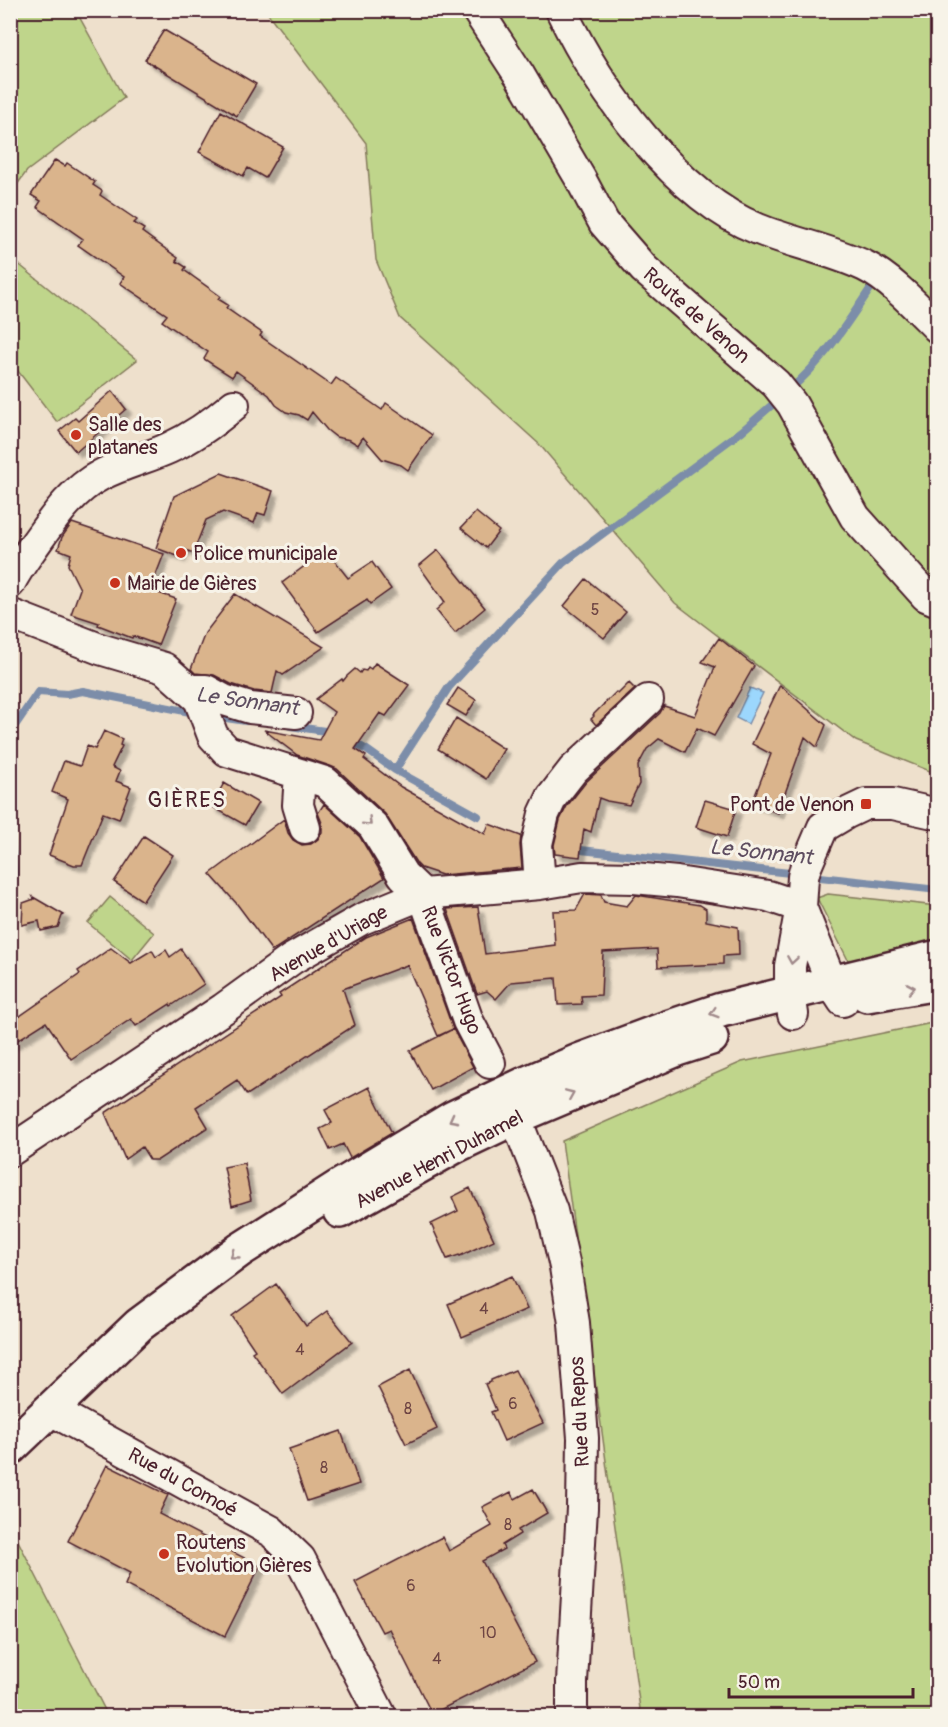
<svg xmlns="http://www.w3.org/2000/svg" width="948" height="1727" viewBox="0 0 948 1727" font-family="Pangolin,sans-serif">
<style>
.green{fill:#bfd58b;stroke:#847a5b;stroke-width:1.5}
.water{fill:#9cd7fd;stroke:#7b8da9;stroke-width:1.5}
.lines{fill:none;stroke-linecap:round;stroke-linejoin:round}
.stream{stroke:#7b8da9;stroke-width:8}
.building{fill:#dab48c;stroke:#4a1f2b;stroke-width:1.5;filter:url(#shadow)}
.minor-casing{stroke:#4a1f2b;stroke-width:34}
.major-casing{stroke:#4a1f2b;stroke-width:38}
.minor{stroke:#f7f3e8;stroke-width:30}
.major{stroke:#f7f3e8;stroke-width:33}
.oneway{stroke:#a0898a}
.poi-dot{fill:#c8321e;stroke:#f7f3e8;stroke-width:2}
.labels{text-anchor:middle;stroke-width:6;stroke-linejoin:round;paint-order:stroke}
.number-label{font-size:16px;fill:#6e4443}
.street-label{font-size:20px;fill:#4a1f2b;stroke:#f7f3e8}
.poi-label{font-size:20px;fill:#4a1f2b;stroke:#f7f3e8;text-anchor:start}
.water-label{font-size:21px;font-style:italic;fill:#5e4d60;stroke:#f7f3e8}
.quarter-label{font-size:22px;letter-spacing:1.5px;fill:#4a1f2b;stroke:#f7f3e8}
</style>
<defs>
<filter id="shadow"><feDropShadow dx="5.5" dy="5.5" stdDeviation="1.5" flood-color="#0004"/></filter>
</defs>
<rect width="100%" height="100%" fill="#eee0cc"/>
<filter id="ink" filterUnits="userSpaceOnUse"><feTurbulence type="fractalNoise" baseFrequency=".0167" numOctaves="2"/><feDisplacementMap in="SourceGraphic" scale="12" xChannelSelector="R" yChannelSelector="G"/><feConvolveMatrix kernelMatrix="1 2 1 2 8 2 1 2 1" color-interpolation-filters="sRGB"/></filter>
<g filter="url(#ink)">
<path class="green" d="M 11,10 L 76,11 L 124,98 L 27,171 L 11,193 Z
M 266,11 L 937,11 L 937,774 L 856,741 L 675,603 L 539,444 L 400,318 L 376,260 L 366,143 Z
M 11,258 L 137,360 L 57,422 L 11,362 Z
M 828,894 L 937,906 L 937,945 L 851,966 L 817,898 Z
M 110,897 L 154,933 L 132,960 L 88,923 Z
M 937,1022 L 937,1716 L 641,1716 L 562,1141 L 742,1062 Z
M 13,1531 L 108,1716 L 11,1716 L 10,1533 Z"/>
<path class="water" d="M 750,688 L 763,693 L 748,724 L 736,718 Z"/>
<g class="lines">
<path class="stream" d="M 789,390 C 825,360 850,319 876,280
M 213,716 L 246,721
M 290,726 L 332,732
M 10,733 L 38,692 L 67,694 L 83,691 L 195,713
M 351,741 L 367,750 L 395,770 L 478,816
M 395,770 L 449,687 L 563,563 L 742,431 L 780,398
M 10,828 L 14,873 L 10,972
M 581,850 L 799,874
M 811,876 L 938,890"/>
</g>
<path class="building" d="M 164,30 L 256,84 L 237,116 L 145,60 Z
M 221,111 L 283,147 L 265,178 L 248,168 L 243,176 L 199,152 Z
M 55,160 L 65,166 L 67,163 L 95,182 L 93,185 L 102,191 L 100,195 L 137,220 L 134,223 L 144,229 L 142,232 L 178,258 L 176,261 L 186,267 L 184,270 L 220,296 L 218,299 L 228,305 L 226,308 L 262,333 L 260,336 L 331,385 L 336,378 L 382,410 L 386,403 L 432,435 L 408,470 L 401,465 L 382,459 L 363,437 L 358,445 L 350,440 L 336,437 L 327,430 L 312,412 L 307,420 L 299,415 L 286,412 L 276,405 L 269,395 L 236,371 L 232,377 L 204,359 L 208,352 L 162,321 L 167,315 L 120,283 L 124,277 L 78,245 L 83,239 L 37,207 L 41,201 L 31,195 Z
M 112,391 L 126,409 L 76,452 L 59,431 L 75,418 L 78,421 Z
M 221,473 L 273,491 L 265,515 L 258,513 L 254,523 L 223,512 L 206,520 L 193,553 L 183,549 L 180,557 L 156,548 L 174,496 Z
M 476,512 L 499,531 L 486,548 L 461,528 Z
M 72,523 L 164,554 L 150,590 L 176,599 L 158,645 L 133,636 L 132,638 L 98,625 L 99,623 L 71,614 L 80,589 L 68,565 L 71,554 L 58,549 L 62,537 Z
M 326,550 L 348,578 L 372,562 L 391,589 L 370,604 L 367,600 L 318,632 L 282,583 Z
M 438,550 L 485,608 L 455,633 L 436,610 L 445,602 L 419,566 Z
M 586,579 L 626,612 L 604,638 L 564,606 Z
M 235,594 L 324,647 L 283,675 L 277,671 L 272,693 L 254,691 L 231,684 L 214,675 L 195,673 L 191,669 L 205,633 Z
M 719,638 L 754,666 L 714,736 L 697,728 L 685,752 L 659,739 L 647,749 L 638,766 L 639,784 L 629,805 L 607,801 L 599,798 L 591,832 L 584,829 L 580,857 L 555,854 L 554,845 L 560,820 L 567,806 L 586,782 L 660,713 L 664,706 L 695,716 L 715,667 L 702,662 Z
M 375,663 L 409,685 L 386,716 L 380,713 L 355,749 L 366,756 L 364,759 L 401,787 L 485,834 L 489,824 L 521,836 L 520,845 L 522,868 L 442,875 L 421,868 L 417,864 L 385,814 L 337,769 L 330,766 L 297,755 L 264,730 L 319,740 L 334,712 L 316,699 L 342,679 L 343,681 L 347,676 L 355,669 L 360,673 L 362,670 L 366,671 L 368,667 L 371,669 Z
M 629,683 L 635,689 L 596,725 L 591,719 L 594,716 L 593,715 L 616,692 L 618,694 Z
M 780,685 L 826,725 L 817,747 L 805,737 L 778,813 L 752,803 L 771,754 L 752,744 Z
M 458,688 L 476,700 L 466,716 L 447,705 Z
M 456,718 L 504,749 L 486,779 L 438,749 Z
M 104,731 L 122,739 L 120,745 L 122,746 L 112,767 L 120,771 L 116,781 L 131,787 L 119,819 L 103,813 L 82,865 L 74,865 L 49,855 L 68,799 L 52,792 L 64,761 L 80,766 L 87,746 L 95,749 Z
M 224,783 L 258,803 L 245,825 L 211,806 Z
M 705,800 L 736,809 L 727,837 L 696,827 Z
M 324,804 L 360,837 L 384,878 L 272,951 L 237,904 L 210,874 L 284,819 L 288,833 L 293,840 L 302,845 L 311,844 L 318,839 L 322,832 L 322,823 L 318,813 Z
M 144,836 L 173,855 L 143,901 L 114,882 Z
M 585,894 L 601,895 L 604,902 L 627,906 L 636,895 L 700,905 L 706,909 L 706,921 L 738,927 L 739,955 L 723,956 L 723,964 L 658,967 L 657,949 L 603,952 L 601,995 L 581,996 L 582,1004 L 558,1005 L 556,978 L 511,982 L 496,999 L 487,991 L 477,994 L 447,909 L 478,907 L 485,954 L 555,945 L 553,911 L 576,910 Z
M 33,897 L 64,915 L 62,916 L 58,927 L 41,931 L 39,921 L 22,925 L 23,903 L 34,899 Z
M 413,918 L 453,1029 L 438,1036 L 407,965 L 343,989 L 355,1025 L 247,1095 L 237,1080 L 196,1107 L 208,1127 L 158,1160 L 150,1160 L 142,1147 L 125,1159 L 105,1113 L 281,997 L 279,994 L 366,937 Z
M 111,948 L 131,963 L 152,950 L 156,957 L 166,950 L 170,957 L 181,949 L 204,984 L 171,1006 L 170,1004 L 136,1026 L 131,1019 L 71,1059 L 46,1022 L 10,1045 L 10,1023 L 80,974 L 78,971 Z
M 453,1029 L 473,1067 L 431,1090 L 410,1051 Z
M 369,1087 L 392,1133 L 350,1158 L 343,1144 L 330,1150 L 320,1129 L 332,1123 L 325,1110 Z
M 244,1163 L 251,1200 L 232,1206 L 224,1167 Z
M 470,1188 L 494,1240 L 460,1256 L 459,1255 L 447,1259 L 431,1224 L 458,1211 L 452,1197 Z
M 512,1276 L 527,1309 L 462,1337 L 448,1304 Z
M 276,1284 L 306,1326 L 327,1311 L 352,1342 L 283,1394 L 252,1352 L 255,1350 L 232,1316 Z
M 410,1370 L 437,1429 L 406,1444 L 378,1387 Z
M 515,1370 L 543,1423 L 504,1441 L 491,1412 L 496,1410 L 485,1384 L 491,1382 L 491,1380 Z
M 341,1431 L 359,1484 L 307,1501 L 289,1449 Z
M 107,1465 L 168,1495 L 159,1514 L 260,1566 L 225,1636 L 125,1585 L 130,1573 L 68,1541 Z
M 533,1489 L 547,1513 L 518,1530 L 520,1534 L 502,1545 L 504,1549 L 482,1561 L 535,1662 L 432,1714 L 389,1629 L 382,1632 L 355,1582 L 442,1537 L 449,1551 L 492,1526 L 482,1507 L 511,1492 L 515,1499 Z"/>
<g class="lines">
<g class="minor-casing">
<path id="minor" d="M 477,10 L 520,76 L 580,178 L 604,223 L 644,269 L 776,384 L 792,404 L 855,517 L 926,596 L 938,601
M 561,10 C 598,88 676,197 758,229 C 793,243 831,250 865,266 C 890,278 918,308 938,328
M 10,583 C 17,569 26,557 35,544 C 53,519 72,490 101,475 C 122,464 147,458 169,448 C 193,437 214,422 234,405
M 10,614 L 100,649 L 164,668 L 199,699 L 213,736 L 227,751 L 325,782 L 373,826 L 403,875 L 423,894 L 468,1021 L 490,1063
M 189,690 L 206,690 L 224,700 L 250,708 L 296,713
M 300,774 L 298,805 L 305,828
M 540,884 L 537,844 L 544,814 L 552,797 L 573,770 L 648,700
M 801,907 L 832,984 L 843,1001
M 793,1014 L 790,994 L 790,966 L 801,907 L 803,877 L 805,869 L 823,827 L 845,814 L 866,804 L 893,804 L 938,814
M 507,1096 L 552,1211 L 565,1267 L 574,1323 L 583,1438 L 582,1508 L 572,1682 L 572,1716
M 10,1151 L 223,1009 L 292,959 L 362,919 L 423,894 L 540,884 L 582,877 L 634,878 L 677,882 L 768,896 L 801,907
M 62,1416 L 271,1531 L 300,1559 L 381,1716"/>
</g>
<g class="major-casing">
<path id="major" d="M 867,995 L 938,983
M 340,1211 L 457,1145 L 516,1117 L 677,1049 L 711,1038
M 10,1448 L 139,1325 L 240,1250 L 337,1188 L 453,1118 L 525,1084 L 581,1060 L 667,1028 L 721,1010 L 938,957"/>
</g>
<use href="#minor" class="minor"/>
<use href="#major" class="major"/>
</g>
<defs><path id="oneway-chevron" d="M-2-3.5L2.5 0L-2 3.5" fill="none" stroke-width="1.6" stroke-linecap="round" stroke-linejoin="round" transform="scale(1.5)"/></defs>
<g class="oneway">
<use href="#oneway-chevron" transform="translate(368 822) rotate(45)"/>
<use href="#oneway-chevron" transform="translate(792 960) rotate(99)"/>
<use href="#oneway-chevron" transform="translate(911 988) rotate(-10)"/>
<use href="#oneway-chevron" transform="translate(714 1013) rotate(163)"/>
<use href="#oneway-chevron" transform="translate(570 1094) rotate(-23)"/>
<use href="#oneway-chevron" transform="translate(453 1119) rotate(152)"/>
<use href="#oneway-chevron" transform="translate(234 1255) rotate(144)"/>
</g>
</g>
<g class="poi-dot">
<circle cx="76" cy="435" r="6"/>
<circle cx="181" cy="553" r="6"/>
<circle cx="115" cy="583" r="6"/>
<rect x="860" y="798" width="12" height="12" rx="3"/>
<circle cx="164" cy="1554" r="6"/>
</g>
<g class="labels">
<g class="number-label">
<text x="595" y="615">5</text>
<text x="484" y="1314">4</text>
<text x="300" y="1355">4</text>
<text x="513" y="1409">6</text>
<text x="408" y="1414">8</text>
<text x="324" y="1473">8</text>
<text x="508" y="1530">8</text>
<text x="411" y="1591">6</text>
<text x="488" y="1638">10</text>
<text x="437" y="1664">4</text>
</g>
<g class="street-label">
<text transform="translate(697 315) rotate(41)" y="7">Route de Venon</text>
<text transform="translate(328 943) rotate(-30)" y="7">Avenue d'Uriage</text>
<text transform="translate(452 970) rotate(69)" y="7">Rue Victor Hugo</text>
<text transform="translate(439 1159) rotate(-28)" y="7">Avenue Henri Duhamel</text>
<text transform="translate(579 1412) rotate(-93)" y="7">Rue du Repos</text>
<text transform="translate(183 1482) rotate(29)" y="7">Rue du Comoé</text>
</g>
<g class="poi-label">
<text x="88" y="431">Salle des<tspan x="88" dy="23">platanes</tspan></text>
<text x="193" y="560">Police municipale</text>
<text x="127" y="590">Mairie de Gières</text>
<text x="854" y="811" text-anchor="end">Pont de Venon</text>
<text x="176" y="1549">Routens<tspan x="176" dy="23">Evolution Gières</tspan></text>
</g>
<g class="water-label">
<text transform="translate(247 701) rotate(8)" y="7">Le Sonnant</text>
<text transform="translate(761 852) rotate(6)" y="7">Le Sonnant</text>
</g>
<g class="quarter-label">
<text x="187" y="807">GIÈRES</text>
</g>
</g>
<rect width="948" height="1727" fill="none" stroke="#f7f3e8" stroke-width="36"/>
<rect x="18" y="18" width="912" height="1691" fill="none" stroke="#4a1f2b" stroke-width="2" filter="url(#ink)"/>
<path d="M729 1688v9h184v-9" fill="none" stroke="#4a1f2b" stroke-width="3"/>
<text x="738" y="1688" font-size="18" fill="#4a1f2b" stroke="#f7f3e8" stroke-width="4.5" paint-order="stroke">50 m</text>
</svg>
